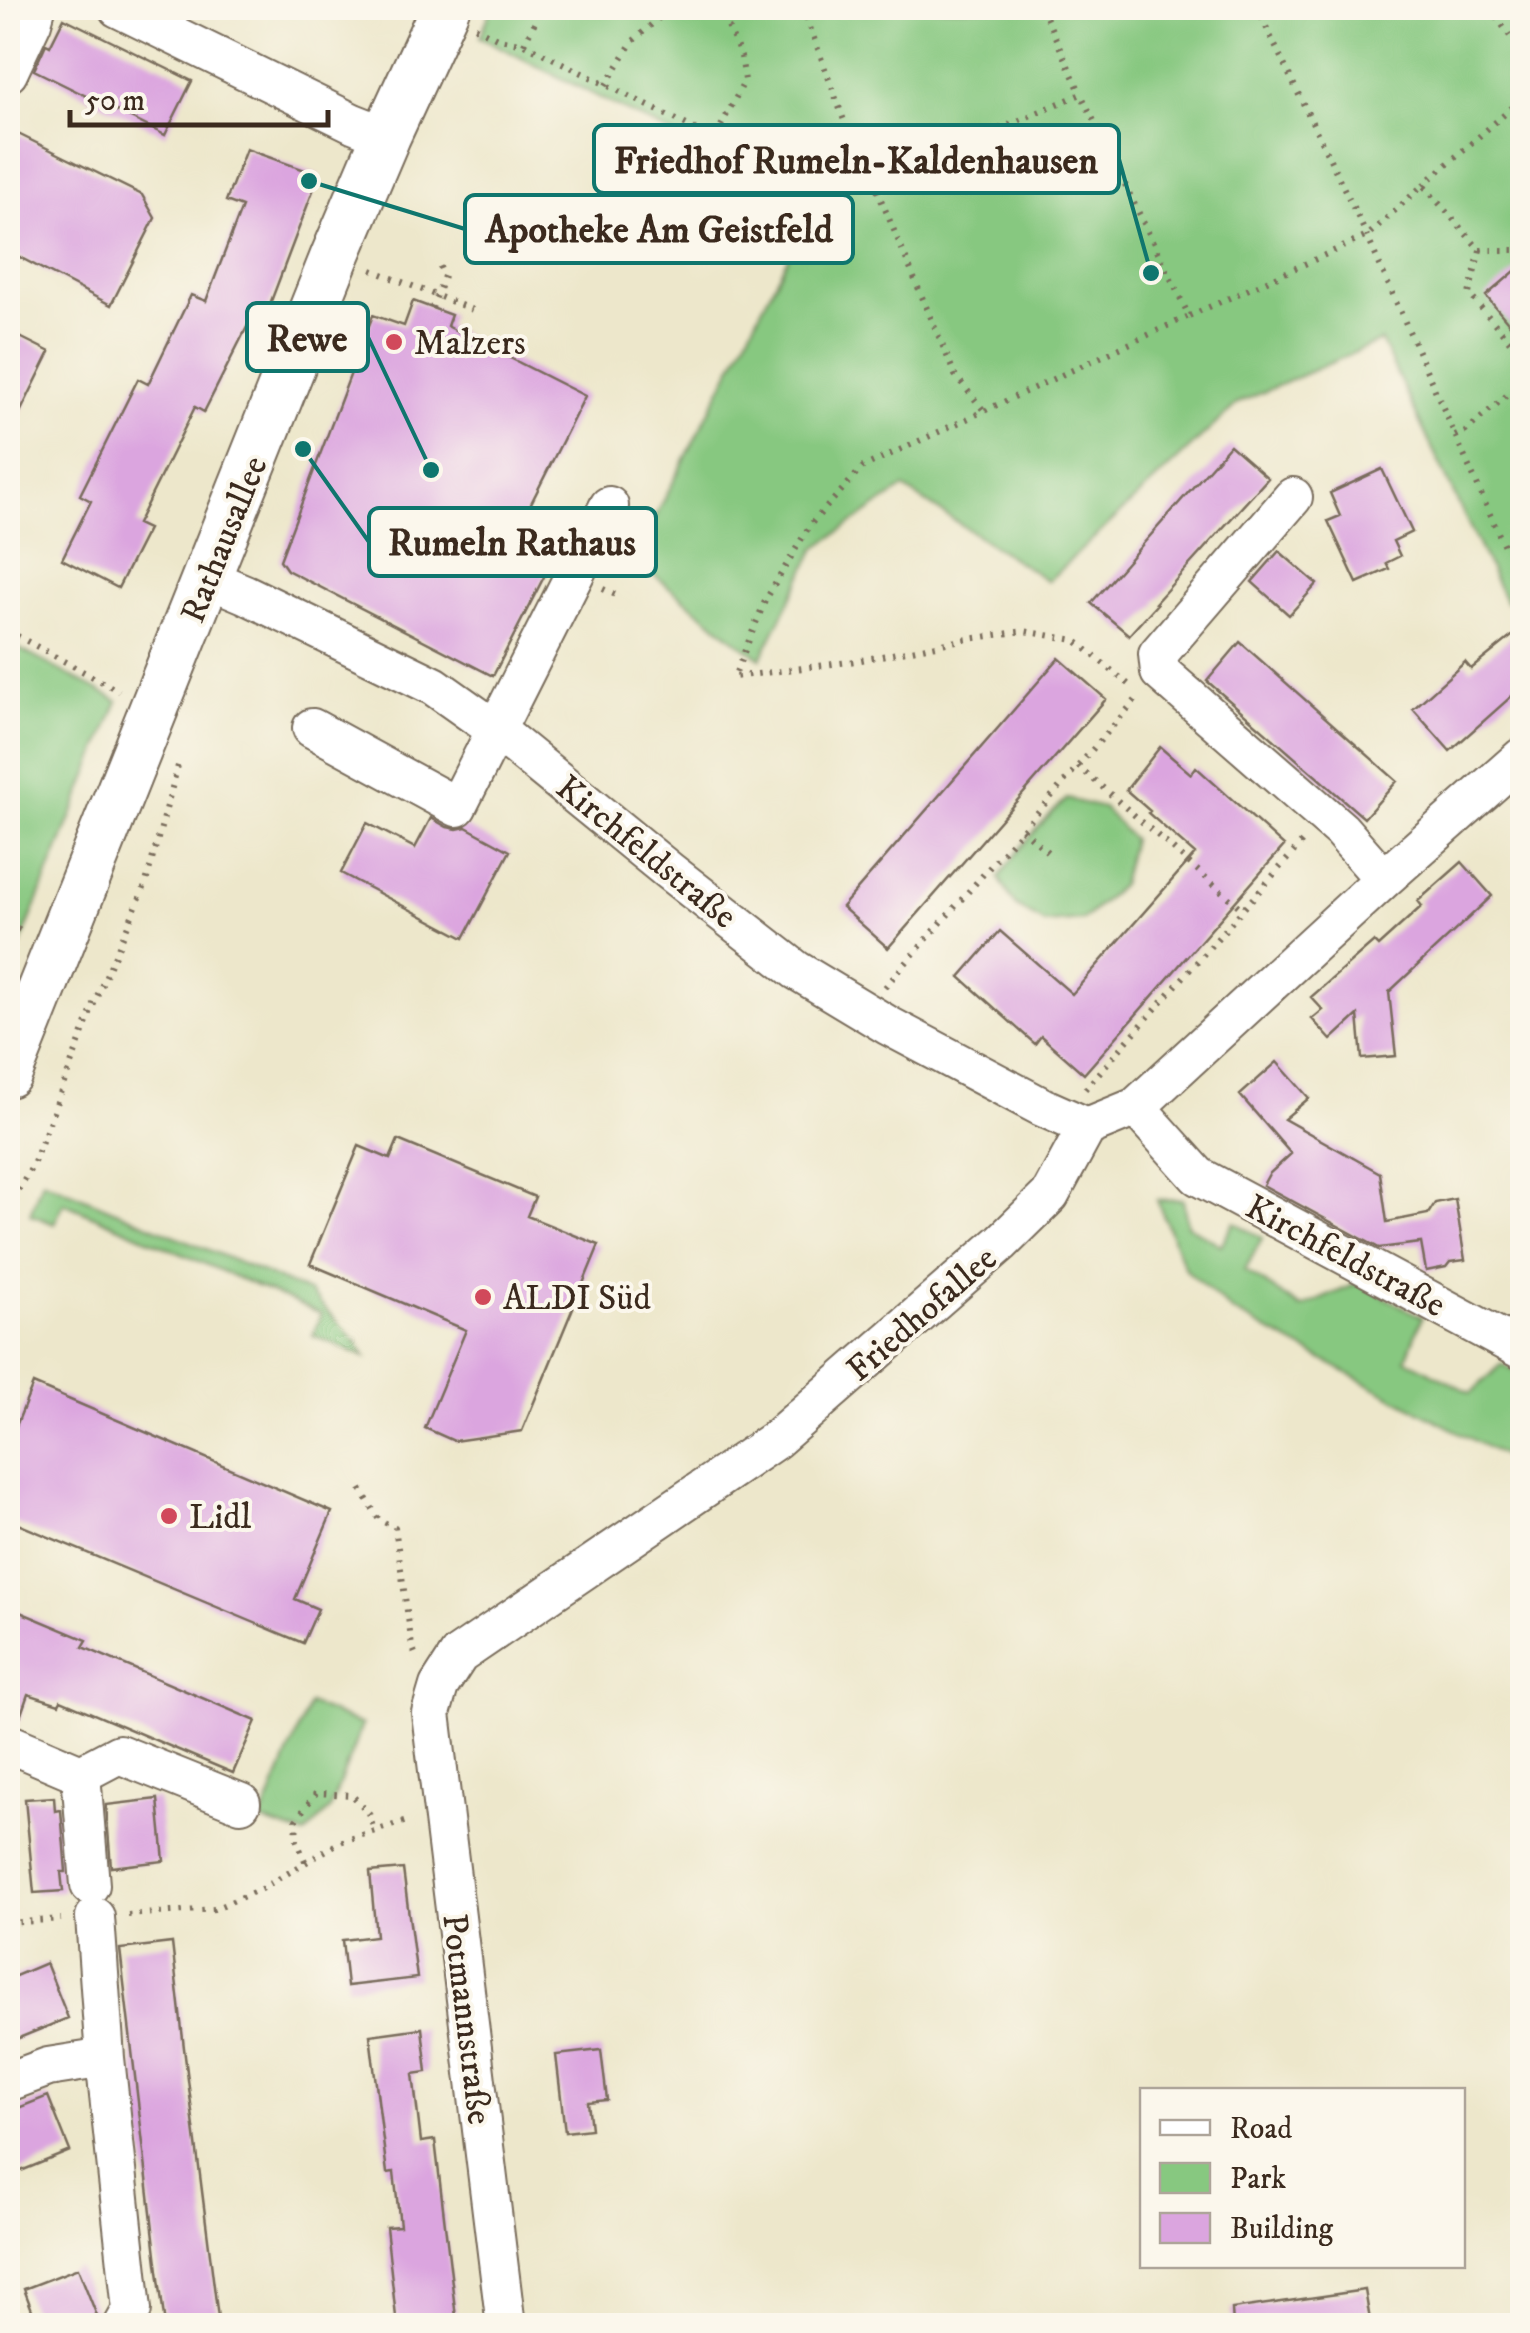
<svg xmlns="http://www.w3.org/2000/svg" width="1530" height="2333" viewBox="0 0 1530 2333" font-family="'IM FELL DW Pica',serif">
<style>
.green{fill:#87c880;stroke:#61794f;stroke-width:2.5}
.building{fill:#dba5df}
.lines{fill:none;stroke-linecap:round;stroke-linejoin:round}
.minor-casing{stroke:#796c5b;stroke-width:42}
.major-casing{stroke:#796c5b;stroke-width:52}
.path{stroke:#796c5b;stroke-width:6;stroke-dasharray:2.5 8;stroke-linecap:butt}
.minor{stroke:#fff;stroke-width:38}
.major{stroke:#fff;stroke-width:48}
.poi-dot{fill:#d1495b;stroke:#fbf7ec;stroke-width:4}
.labels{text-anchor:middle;stroke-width:8;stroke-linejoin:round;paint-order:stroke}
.poi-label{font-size:35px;fill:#3b2a1e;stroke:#fbf7ec;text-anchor:start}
.street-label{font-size:35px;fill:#3b2a1e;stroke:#fbf7ec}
.leader{fill:none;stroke:#0f766e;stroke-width:4}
.callout-dot{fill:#0f766e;stroke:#fbf7ec;stroke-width:4}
.callout{fill:#fbf7ec;stroke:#0f766e;stroke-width:4}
.callout-label{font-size:38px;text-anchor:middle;font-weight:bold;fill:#3b2a1e}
</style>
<rect width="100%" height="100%" fill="#fbf7ec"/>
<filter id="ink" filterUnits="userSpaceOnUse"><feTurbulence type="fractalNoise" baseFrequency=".01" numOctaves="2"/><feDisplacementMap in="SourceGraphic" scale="20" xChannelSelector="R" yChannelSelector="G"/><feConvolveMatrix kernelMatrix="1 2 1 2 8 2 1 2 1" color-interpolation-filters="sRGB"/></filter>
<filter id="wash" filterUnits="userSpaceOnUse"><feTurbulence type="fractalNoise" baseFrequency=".0048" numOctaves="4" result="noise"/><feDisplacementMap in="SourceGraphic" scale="40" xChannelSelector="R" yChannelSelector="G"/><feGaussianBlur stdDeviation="2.25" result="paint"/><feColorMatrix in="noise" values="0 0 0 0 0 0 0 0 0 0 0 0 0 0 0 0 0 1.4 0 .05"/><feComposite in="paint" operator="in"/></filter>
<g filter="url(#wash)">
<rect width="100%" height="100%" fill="#ede7cb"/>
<path class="green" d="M 492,8 L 1522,8 L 1522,592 L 1506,603 L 1381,341 L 1238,403 L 1048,581 L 904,488 L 816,548 L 761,658 L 739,643 L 634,559 L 814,206 L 480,37 Z
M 8,643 L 118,701 L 8,975 Z
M 1067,799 L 1103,808 L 1132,839 L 1121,885 L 1083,920 L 1044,923 L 1015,905 L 999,878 C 1019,848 1040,823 1067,799 Z
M 42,1180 L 309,1292 L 356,1341 L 366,1357 L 313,1335 L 321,1314 L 64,1203 L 54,1224 L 30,1214 Z
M 1183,1199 L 1187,1225 L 1221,1245 L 1234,1222 L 1262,1238 L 1245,1270 L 1301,1308 L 1358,1283 L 1422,1317 L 1406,1359 L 1471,1393 L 1502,1364 L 1522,1376 L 1522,1466 L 1233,1312 L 1185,1269 L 1157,1200 Z
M 309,1704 L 362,1725 L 330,1809 L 305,1835 L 261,1821 Z"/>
<g id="blocks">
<path class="building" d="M 64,18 L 192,81 L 165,135 L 34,70 L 46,44 L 50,46 Z
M 8,129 L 142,195 L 155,218 L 111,305 L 8,251 Z
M 246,149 L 319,175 L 262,325 L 250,321 L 204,412 L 195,407 L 137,524 L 148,529 L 118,588 L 62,559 L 91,501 L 80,495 L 138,379 L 148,384 L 191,295 L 206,301 L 242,207 L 226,201 Z
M 1522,265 L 1522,339 L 1486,296 Z
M 413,301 L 451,315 L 447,326 L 585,396 L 510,545 L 549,567 L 493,676 L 287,570 L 280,560 L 373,315 L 404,326 Z
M 8,331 L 50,352 L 8,437 Z
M 1230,445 L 1268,478 L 1155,603 L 1157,604 L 1129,635 L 1091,603 Z
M 1382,469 L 1412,532 L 1393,541 L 1400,556 L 1386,563 L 1389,569 L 1357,583 L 1328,521 L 1340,516 L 1330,493 Z
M 1279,551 L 1317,584 L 1289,615 L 1252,582 Z
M 1522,628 L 1522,687 L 1450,751 L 1413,709 L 1465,662 L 1471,669 Z
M 1240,642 L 1397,781 L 1364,818 L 1207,681 Z
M 1059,658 L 1106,699 L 888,948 L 842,907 Z
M 1160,747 L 1191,774 L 1196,767 L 1284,846 L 1084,1074 L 1041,1036 L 1035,1044 L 960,977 L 1000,931 L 1072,994 L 1195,854 L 1148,813 L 1150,811 L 1126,790 Z
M 431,818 L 447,827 L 457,829 L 466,827 L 510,851 L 464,938 L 341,873 L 367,823 L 415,848 Z
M 1462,862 L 1492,896 L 1389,992 L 1396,1056 L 1362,1059 L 1358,1015 L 1331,1040 L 1312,1019 L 1323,1010 L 1311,997 L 1374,942 L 1378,946 L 1422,906 L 1418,901 Z
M 1277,1062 L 1309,1098 L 1284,1119 L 1380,1173 L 1387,1222 L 1428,1214 L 1435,1203 L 1455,1199 L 1465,1260 L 1450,1262 L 1446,1267 L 1426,1271 L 1421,1243 L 1379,1248 L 1263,1185 L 1269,1174 L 1291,1154 L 1240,1095 Z
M 398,1140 L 535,1197 L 527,1216 L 599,1245 L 522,1431 L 454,1441 L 425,1428 L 466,1330 L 310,1264 L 359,1146 L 390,1159 Z
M 33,1384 L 332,1512 L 295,1599 L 318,1609 L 303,1643 L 8,1520 L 8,1446 Z
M 8,1607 L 87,1640 L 83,1647 L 256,1721 L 233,1773 L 61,1700 L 59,1704 L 28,1694 L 18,1723 L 8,1721 Z
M 54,1797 L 55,1811 L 61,1810 L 66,1872 L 61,1872 L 63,1891 L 34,1893 L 25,1799 Z
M 158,1799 L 164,1861 L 111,1867 L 106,1805 Z
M 403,1869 L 417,1978 L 347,1986 L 342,1940 L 376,1936 L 370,1872 Z
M 172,1943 L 184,2048 L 219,2326 L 165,2326 L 157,2263 L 120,1949 Z
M 46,1963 L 68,2018 L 14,2040 L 8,2024 L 8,1979 Z
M 422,2028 L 427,2072 L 413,2074 L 421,2142 L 435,2140 L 457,2326 L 397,2326 L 386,2227 L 400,2226 L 394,2172 L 387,2173 L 370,2035 Z
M 601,2050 L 607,2100 L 588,2102 L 591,2129 L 565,2132 L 556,2055 Z
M 48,2096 L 70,2151 L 16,2173 L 8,2152 L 8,2112 Z
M 78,2268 L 101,2326 L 38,2326 L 24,2289 Z
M 1365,2290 L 1371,2326 L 1233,2326 L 1232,2309 Z"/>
</g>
</g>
<g filter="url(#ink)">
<use href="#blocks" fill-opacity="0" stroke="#796c5b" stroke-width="2.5"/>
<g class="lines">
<g class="minor-casing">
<path id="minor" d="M 118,8 L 353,123 L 386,136
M 8,73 L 32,22 L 36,8
M 1293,497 L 1158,654 L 1160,672 L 1341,830 L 1384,879
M 207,578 L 245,594 L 434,686 L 496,730 L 669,871 L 796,970 L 889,1026 L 1042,1107 L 1087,1127
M 312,728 L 457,807 L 609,506
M 1136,1107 L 1198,1176 L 1522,1350
M 8,1743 L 81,1774 L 90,1885
M 81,1774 L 119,1754 L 241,1803
M 95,1917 L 105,2058
M 8,2082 L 48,2067 L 105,2058 L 132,2310 L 123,2326
M 506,2326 L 431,1713 L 439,1686 L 459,1655 L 775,1440 L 1001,1243 L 1050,1195 L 1087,1127 L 1136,1107 L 1384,879 L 1522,757"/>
</g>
<g class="major-casing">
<path id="major" d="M 8,1073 L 335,256 L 386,136 L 445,8"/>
</g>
<path class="path" d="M 720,8 L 741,57 L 745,80 L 720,128
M 803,8 L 857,156 L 868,170 L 888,172 L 914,165 L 1081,94 L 1189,316 L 1367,236 L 1423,185 L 1480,250 L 1469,294 L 1522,355
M 1042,8 L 1081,94
M 1257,8 L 1367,236 L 1505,548 L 1522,550
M 1490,8 L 1522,53
M 475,27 L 499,39 L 524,44 L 715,139 L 720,128 L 761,148 L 777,167 L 771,191
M 524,44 L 542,8
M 606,85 L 632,42 L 670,8
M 869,171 L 955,375 L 985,412
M 1423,185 L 1522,99
M 1480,250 L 1522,250
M 372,270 L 478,312
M 432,308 L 444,276 L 439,265
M 1455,436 L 1466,431 L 1522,382
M 603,589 L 620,597
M 8,631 L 119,691
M 1128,684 L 1075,640 L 1024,631 L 962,640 L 856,661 L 734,677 L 765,601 L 810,525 L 863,467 L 1189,316
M 1078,766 L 1243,910
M 1022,829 L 1052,856
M 8,924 L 25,932
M 885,987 L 1140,695
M 1085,1089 L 1305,839
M 8,1208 L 33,1165 L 97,996 L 145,886 L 179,762
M 361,1489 L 379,1520 L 395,1527 L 412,1646 L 417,1658
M 305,1861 L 297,1841 L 296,1820 L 316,1793 L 352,1795 L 369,1813 L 374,1831
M 128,1915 L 214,1909 L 263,1888 L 340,1842 L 410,1820
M 8,1923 L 61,1919"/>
<use href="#minor" class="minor"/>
<use href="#major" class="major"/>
</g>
</g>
<g class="poi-dot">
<circle cx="394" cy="342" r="10"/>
<circle cx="483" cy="1297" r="10"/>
<circle cx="169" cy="1516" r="10"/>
</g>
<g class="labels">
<g class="poi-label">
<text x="414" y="354">Malzers</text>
<text x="503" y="1309">ALDI Süd</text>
<text x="189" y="1528">Lidl</text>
</g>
<g class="street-label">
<text transform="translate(223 539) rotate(-68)" y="12">Rathausallee</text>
<text transform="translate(647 851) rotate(39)" y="12">Kirchfeldstraße</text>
<text transform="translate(1346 1255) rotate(28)" y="12">Kirchfeldstraße</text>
<text transform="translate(921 1313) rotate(-41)" y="12">Friedhofallee</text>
<text transform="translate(468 2019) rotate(83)" y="12">Potmannstraße</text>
</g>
</g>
<path class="leader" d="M1151 273L1119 159M309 181L465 229M431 470L368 337M303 449L369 542"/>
<g class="callout-dot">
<circle cx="1151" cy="273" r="10"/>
<circle cx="309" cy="181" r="10"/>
<circle cx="431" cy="470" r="10"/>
<circle cx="303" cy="449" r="10"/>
</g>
<g class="callout">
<rect x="594" y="125" width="525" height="68" rx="10"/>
<rect x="465" y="195" width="388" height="68" rx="10"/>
<rect x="247" y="303" width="121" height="68" rx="10"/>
<rect x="369" y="508" width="287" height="68" rx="10"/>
</g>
<g class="callout-label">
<text x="856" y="173">Friedhof Rumeln-Kaldenhausen</text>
<text x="659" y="242">Apotheke Am Geistfeld</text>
<text x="307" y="351">Rewe</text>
<text x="512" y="555">Rumeln Rathaus</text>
</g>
<rect width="1530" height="2333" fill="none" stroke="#fbf7ec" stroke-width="40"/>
<rect x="1140" y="2088" width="325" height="180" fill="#fbf7ec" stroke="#aea59a" stroke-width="2.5"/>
<rect x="1160" y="2120" width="50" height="15" fill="#ffffff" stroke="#aea59a" stroke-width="2.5"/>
<text x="1230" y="2138" font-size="30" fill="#3b2a1e">Road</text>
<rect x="1160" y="2163" width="50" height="30" fill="#87c880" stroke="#aea59a" stroke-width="2.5"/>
<text x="1230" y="2188" font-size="30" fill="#3b2a1e">Park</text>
<rect x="1160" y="2213" width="50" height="30" fill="#dba5df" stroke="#aea59a" stroke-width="2.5"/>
<text x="1230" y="2238" font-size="30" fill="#3b2a1e">Building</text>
<path d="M70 110v15h258v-15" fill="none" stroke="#3b2a1e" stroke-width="5"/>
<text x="85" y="110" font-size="30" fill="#3b2a1e" stroke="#fbf7ec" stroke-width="8" paint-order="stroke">50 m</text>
</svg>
